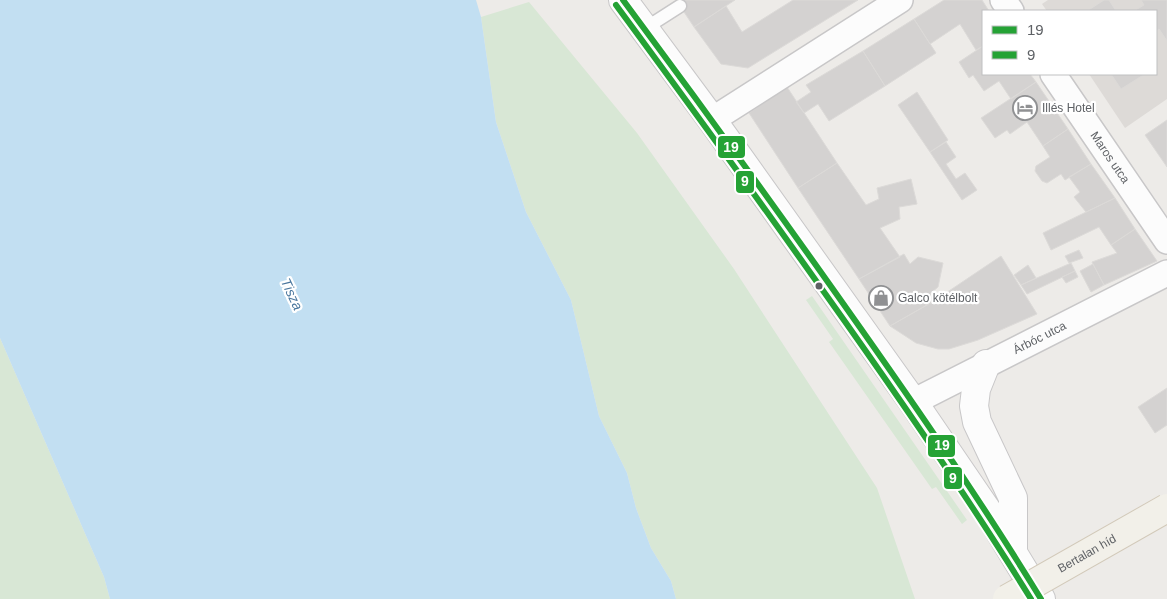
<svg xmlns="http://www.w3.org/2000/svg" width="1167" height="599" viewBox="0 0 1167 599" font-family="Helvetica,sans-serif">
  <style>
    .education { fill: #dddad7 }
    .green { fill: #d8e7d5 }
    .water { fill: #c2dff2 }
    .building { fill: #d4d2d1; stroke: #dcdad8 }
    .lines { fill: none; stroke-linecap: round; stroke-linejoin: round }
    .service-casing { stroke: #c8c7c8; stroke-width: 15 }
    .minor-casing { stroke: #c8c7c8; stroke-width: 28 }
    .tertiary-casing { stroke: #c8c7c8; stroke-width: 30 }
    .service { stroke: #fcfcfc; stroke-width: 12 }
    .minor { stroke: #fcfcfc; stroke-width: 25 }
    .tertiary { stroke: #fcfcfc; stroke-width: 28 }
    .primary-bridge-casing { stroke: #d2c9b9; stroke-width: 30; stroke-linecap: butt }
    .primary-bridge { stroke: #f2f0e9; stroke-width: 28 }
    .bus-1-casing { stroke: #fff; stroke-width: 10 }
    .bus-2-casing { stroke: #fff; stroke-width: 10 }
    .bus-1 { stroke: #25a235; stroke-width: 6 }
    .bus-2 { stroke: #25a235; stroke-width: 6 }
    .bus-dot { fill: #5e6165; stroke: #fff; stroke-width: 2 }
    .labels { text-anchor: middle; stroke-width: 4.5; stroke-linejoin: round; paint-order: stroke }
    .poi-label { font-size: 12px; fill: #5e6165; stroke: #fff; text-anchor: start }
    .street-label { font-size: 12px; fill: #5e6165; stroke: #fff }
    .water-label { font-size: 14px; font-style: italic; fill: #4a779e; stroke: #fff }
    .line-badge { stroke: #fff; stroke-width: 2 }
    .badge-label { font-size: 14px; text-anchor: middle; font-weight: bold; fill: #fff }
  </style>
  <rect width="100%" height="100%" fill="#edebe8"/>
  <path class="education" d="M 1048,0 L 1167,0 L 1167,99 L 1125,128 L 1089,74 L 1156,74 L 1156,11 L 1047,11 L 1042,4 Z"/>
  <path class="green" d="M 529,2 L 637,133 L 734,269 L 877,488 L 915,599 L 676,599 L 671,581 L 651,548 L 636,508 L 627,473 L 599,416 L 571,300 L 526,212 L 496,122 L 481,17 Z
    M 812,296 L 967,520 L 962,524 L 936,487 L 932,489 L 829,342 L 833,339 L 806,300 Z
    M 0,338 L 104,577 L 110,599 L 0,599 Z"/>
  <path class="water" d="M 0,0 L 476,0 L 481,17 L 496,122 L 526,212 L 571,300 L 599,416 L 627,473 L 636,508 L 651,548 L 671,581 L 676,599 L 110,599 L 104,577 L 0,338 Z"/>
  <path class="building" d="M 676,0 L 735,0 L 694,27 Z
    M 793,0 L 858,0 L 748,68 L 721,64 L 694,27 L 726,6 L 742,32 Z
    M 944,0 L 982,0 L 989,11 L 983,11 L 983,46 L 976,50 L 960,24 L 930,44 L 914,19 Z
    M 1104,0 L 1109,0 L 1116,11 L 1087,11 Z
    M 1141,0 L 1167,0 L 1167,41 L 1159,29 L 1156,31 L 1156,11 L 1134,11 L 1144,5 Z
    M 914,19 L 936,53 L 885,86 L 863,51 Z
    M 983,46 L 983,74 L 1030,74 L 1036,82 L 1011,99 L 999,81 L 984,91 L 973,75 L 969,78 L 959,62 Z
    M 863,51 L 885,86 L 829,121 L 818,104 L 804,113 L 796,102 L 811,92 L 806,85 Z
    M 1111,74 L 1145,74 L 1121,89 Z
    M 1036,82 L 1068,129 L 1043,146 L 1027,122 L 1010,134 L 1007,130 L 995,138 L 981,118 Z
    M 787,87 L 837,163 L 798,188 L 749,113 Z
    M 917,92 L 948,140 L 930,152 L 898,105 Z
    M 1167,120 L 1167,167 L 1145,135 Z
    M 1068,129 L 1091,164 L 1065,180 L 1061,174 L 1047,183 L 1042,181 L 1035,171 L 1036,166 L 1050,157 L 1043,146 Z
    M 946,142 L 956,157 L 946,164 L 956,179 L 965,173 L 977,190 L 962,200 L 930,152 Z
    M 837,163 L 866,205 L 879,199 L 877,188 L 911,179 L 917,204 L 899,207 L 900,219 L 880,228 L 900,257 L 859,279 L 798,188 Z
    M 1091,164 L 1115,198 L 1086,212 L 1074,197 L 1080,192 L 1069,177 Z
    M 1115,198 L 1135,229 L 1111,245 L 1099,227 L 1051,250 L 1043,233 Z
    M 1135,229 L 1157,261 L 1104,285 L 1092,262 L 1117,253 L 1111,245 Z
    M 1079,250 L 1083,258 L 1069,263 L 1065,256 Z
    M 904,254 L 910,264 L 918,257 L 943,263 L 938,287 L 930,294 L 934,301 L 890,326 L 859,279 Z
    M 1001,256 L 1037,314 L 978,340 L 949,349 L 938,349 L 916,343 L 890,326 L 934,301 Z
    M 1071,263 L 1075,271 L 1027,294 L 1021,285 Z
    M 1093,264 L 1104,285 L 1091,292 L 1080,271 Z
    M 1028,265 L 1036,278 L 1021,285 L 1014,275 Z
    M 1075,271 L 1078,277 L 1066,283 L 1062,277 Z
    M 1167,388 L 1167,425 L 1155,433 L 1138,407 Z"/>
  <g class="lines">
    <defs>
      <path id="service" d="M 644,29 L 680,6"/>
      <g id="minor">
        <path d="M 1003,0 L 1011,11"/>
        <path id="s1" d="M 1053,74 L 1167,241"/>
        <path d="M 712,120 L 900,0"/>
        <path id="s2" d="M 913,402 L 1167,273"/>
      </g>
      <path id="tertiary" d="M 623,0 L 712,120 L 913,402 L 988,512 L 1041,599
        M 986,364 L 976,389 L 974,406 L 977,422 L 1013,498 L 1013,552"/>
    </defs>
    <use href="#service" class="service-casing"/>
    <use href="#minor" class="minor-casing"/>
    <use href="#tertiary" class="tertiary-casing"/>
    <use href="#service" class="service"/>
    <use href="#minor" class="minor"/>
    <use href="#tertiary" class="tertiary"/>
    <defs>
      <g id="primary-bridge">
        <path id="s3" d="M 1007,599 L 1167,508"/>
      </g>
    </defs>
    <use href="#primary-bridge" class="primary-bridge-casing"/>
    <use href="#primary-bridge" class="primary-bridge"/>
    <defs>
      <path id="bus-1" d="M 623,0 C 693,94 762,189 830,285 C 903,388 975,491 1041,599"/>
      <path id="bus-2" d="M 616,5 C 686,100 756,196 824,292 C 896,393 966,494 1031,599"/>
    </defs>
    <use href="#bus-1" class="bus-1-casing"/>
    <use href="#bus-2" class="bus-2-casing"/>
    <use href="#bus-1" class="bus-1"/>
    <use href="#bus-2" class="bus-2"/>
  </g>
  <defs>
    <symbol id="hotel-ring" viewBox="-11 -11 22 22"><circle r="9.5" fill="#fff" stroke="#909193" stroke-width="1.5"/><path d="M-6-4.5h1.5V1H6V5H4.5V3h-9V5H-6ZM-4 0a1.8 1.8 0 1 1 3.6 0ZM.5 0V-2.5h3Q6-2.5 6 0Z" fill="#909193"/></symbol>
    <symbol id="shop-ring" viewBox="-11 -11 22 22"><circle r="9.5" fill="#fff" stroke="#909193" stroke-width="1.5"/><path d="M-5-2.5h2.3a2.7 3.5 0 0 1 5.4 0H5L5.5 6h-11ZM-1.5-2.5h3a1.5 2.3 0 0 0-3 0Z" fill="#909193"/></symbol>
  </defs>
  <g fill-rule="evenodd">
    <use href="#hotel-ring" x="1011" y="94" width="28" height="28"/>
    <use href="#shop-ring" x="867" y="284" width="28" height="28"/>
  </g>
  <circle class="bus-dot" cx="819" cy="286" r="4.5"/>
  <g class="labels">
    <g class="poi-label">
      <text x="1042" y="112">Illés Hotel</text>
      <text x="898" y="302">Galco kötélbolt</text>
    </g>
    <g class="street-label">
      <text dy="4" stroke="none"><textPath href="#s1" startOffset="101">Maros utca</textPath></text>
      <text dy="4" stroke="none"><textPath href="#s2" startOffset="142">Árbóc utca</textPath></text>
      <text dy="4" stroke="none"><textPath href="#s3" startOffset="92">Bertalan híd</textPath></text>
    </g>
    <g class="water-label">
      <text transform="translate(292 294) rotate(65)" y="5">Tisza</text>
    </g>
  </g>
  <g class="line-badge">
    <rect x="717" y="135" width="29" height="24" rx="5" fill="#25a235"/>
    <rect x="735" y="170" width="20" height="24" rx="5" fill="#25a235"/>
    <rect x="927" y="434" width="29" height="24" rx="5" fill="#25a235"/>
    <rect x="943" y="466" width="20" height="24" rx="5" fill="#25a235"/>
  </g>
  <g class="badge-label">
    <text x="731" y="152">19</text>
    <text x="745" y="186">9</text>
    <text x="942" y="450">19</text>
    <text x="953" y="483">9</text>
  </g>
  <rect x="982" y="10" width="175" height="65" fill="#ffffff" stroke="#bfc0c1"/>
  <rect x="992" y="26" width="25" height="8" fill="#25a235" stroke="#bfc0c1"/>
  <text x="1027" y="35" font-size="15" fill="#5e6165">19</text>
  <rect x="992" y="51" width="25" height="8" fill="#25a235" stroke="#bfc0c1"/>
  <text x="1027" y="60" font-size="15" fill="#5e6165">9</text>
</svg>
